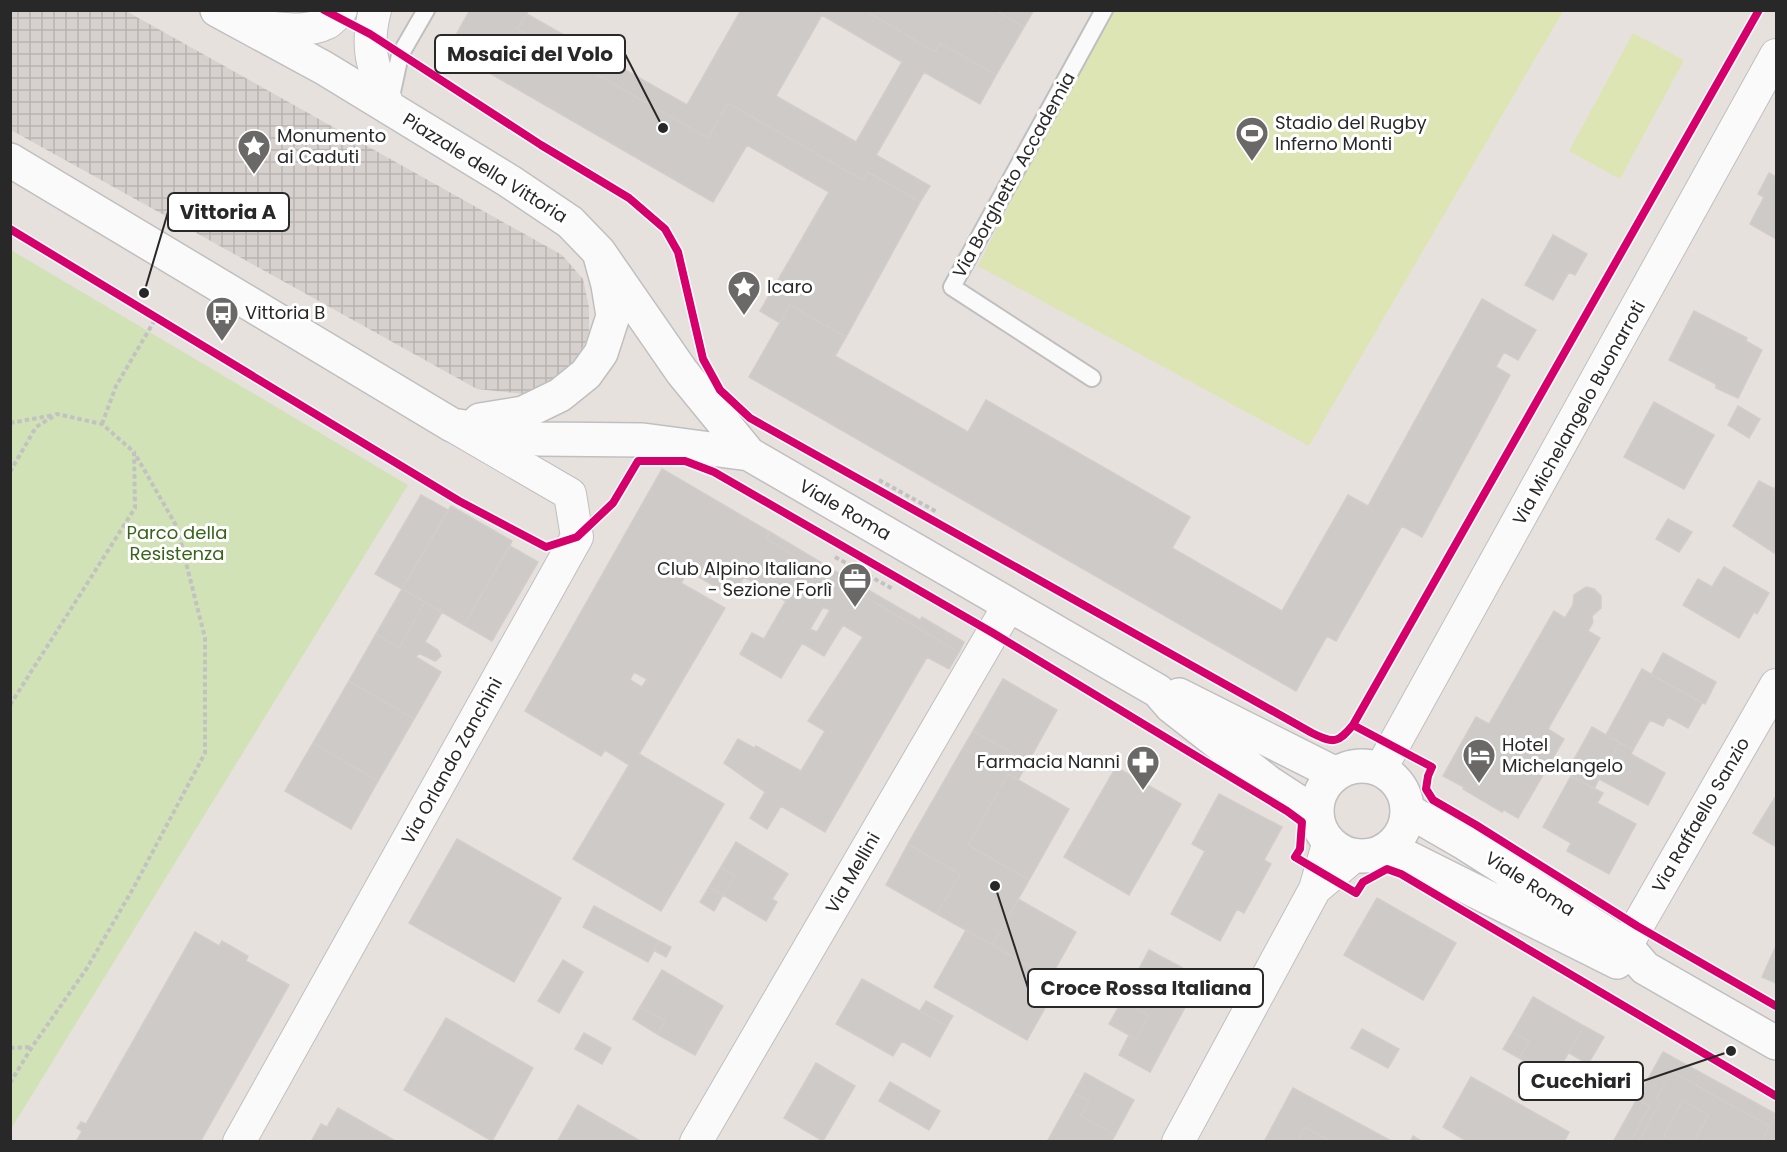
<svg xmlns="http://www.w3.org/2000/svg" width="1787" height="1152" viewBox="0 0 1787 1152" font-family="Poppins,sans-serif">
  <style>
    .park { fill: #d1e2b6 }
    .pitch { fill: #dde5b4 }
    .plaza { fill: url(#plaza-grid) }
    .building { fill: #cdcac7; stroke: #d2cdca; stroke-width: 1.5; fill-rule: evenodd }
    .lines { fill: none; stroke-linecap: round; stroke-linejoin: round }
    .lane-casing { stroke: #c0bfc0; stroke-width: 20 }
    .street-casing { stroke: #c0bfc0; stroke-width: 34 }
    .secondary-casing { stroke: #c0bfc0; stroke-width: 36 }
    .path { stroke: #c3c2c2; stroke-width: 4; stroke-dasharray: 4.5 3; stroke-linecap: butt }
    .lane { stroke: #fbfafa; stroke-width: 16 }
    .street { stroke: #fbfafa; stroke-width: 32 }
    .secondary { stroke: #fbfafa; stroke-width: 33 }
    .cycleway-casing { stroke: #fff; stroke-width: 11 }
    .cycleway { stroke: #d6006c; stroke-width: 8 }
    .labels { text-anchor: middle; stroke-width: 6; stroke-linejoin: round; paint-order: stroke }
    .poi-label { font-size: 18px; fill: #282828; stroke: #fff; text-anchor: start }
    .street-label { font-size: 18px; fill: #282828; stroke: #fff }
    .park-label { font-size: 18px; fill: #38641a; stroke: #fff }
    .leader { fill: none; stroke: #282828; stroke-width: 2 }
    .callout-dot { fill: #282828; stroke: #fff; stroke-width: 2 }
    .callout { fill: #fff; stroke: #282828; stroke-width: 2 }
    .callout-label { font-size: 20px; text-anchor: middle; font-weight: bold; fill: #282828 }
  </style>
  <defs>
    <pattern id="plaza-grid" width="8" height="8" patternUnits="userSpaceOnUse" patternTransform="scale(1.5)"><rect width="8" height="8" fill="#d7d1ce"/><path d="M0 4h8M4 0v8" fill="none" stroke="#b9b3b1"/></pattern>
  </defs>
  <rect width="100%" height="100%" fill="#e7e1de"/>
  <path class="park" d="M 11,250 L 408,485 L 11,1129 Z"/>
  <path class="pitch" d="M 1109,11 L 1563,11 L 1309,446 L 978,266 L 1082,59 Z
    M 1633,33 L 1684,60 L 1620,179 L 1569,151 Z"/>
  <path class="plaza" d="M 11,11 L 126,11 L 562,255 L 583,279 L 589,307 L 589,336 L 571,368 L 550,385 L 524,394 L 477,389 L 11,130 Z"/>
  <path class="building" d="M 470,10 L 529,10 L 517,29 L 708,138 L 728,103 L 863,180 L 868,172 L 920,202 L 846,337 L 790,305 L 780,323 L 760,311 L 829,192 L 747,145 L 713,202 L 448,49 Z
    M 741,10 L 864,10 L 935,52 L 940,43 L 996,75 L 980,104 L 924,72 L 876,155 L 930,186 L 920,202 L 868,172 L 863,180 L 728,103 L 708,138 L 517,29 L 527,14 L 687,105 ZM 822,15 L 902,62 L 856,142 L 776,96 Z
    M 864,10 L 995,10 L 1024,27 L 996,75 L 940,43 L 935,52 Z
    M 995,10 L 1034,10 L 1024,27 Z
    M 1769,173 L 1776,177 L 1776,239 L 1750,224 L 1764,197 L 1758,194 Z
    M 1553,235 L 1587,254 L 1575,275 L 1569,272 L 1553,300 L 1525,285 Z
    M 1482,299 L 1536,330 L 1518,360 L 1504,352 L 1496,367 L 1510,375 L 1422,537 L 1402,526 L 1336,641 L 1327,636 L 1296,691 L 749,377 L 790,305 L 846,337 L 835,356 L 968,432 L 986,400 L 1190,517 L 1172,548 L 1282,611 L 1348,495 L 1368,506 Z
    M 1694,311 L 1747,338 L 1746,341 L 1762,350 L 1738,398 L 1716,388 L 1716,384 L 1669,360 Z
    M 1654,402 L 1714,435 L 1684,489 L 1624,457 Z
    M 1738,406 L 1760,419 L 1749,438 L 1728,425 Z
    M 662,469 L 770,532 L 766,539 L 959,652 L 949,669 L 927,657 L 825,832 L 781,806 L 767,829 L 750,818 L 765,792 L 724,763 L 738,739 L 754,748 L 756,746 L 801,771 L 825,731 L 808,721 L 863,637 L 843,625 L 824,656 L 802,643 L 781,678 L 740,654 L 752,633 L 764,639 L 786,601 L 744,577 L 732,596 L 688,571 L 681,583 L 725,608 L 639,754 L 724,804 L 661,911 L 573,859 L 629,765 L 605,750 L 601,756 L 525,711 ZM 823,607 L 830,610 L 817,632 L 810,629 ZM 634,672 L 647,679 L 642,687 L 630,680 Z
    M 1759,481 L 1774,489 L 1776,486 L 1776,554 L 1733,526 Z
    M 421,495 L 448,510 L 402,589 L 375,574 Z
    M 451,506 L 512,541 L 464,625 L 402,589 Z
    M 1668,519 L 1692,532 L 1679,552 L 1656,539 Z
    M 770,532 L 842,575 L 838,581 L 766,539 Z
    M 510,546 L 538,562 L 492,641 L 464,625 Z
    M 1724,567 L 1769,593 L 1757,614 L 1754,612 L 1739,638 L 1683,605 L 1698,579 L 1712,587 Z
    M 842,575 L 920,620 L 922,617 L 964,642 L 959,652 L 838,581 Z
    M 1586,587 L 1594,589 L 1601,596 L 1601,608 L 1592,616 L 1593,622 L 1588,631 L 1600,638 L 1548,729 L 1564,739 L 1518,818 L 1504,810 L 1502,812 L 1463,789 L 1464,787 L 1443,776 L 1476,717 L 1489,724 L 1554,611 L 1565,618 L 1573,605 L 1574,595 Z
    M 402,589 L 425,602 L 399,648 L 376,634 Z
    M 425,602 L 442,612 L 425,642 L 438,650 L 441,656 L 435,661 L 419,653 L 416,657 L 441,672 L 414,719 L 349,681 L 376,634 L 399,648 Z
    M 1663,653 L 1716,682 L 1705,704 L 1651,675 Z
    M 1642,669 L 1702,703 L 1688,728 L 1668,717 L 1663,726 L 1650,720 L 1633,750 L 1606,735 Z
    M 1003,679 L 1057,710 L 1028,762 L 973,731 Z
    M 349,681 L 414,719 L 378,781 L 313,743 Z
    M 1592,727 L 1620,743 L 1599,779 L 1572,763 Z
    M 973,731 L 1028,762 L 1018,780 L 963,748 Z
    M 313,743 L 378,781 L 351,829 L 285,791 Z
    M 1620,743 L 1633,750 L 1631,754 L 1665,773 L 1648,805 L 1599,779 Z
    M 963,748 L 1008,774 L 968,845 L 1029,880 L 992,945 L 937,914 L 960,874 L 908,844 Z
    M 1577,766 L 1599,779 L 1594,789 L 1571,776 Z
    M 1116,767 L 1181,804 L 1129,895 L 1064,857 Z
    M 1008,774 L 1069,809 L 1029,880 L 968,845 Z
    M 1571,776 L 1603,793 L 1597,803 L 1636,824 L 1609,874 L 1567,851 L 1571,843 L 1543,827 Z
    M 1219,794 L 1282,827 L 1264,860 L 1271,864 L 1244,913 L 1237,909 L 1220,941 L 1171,914 L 1205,851 L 1192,844 Z
    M 1776,796 L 1776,847 L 1753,833 Z
    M 457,839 L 561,898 L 514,982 L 409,923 Z
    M 736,842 L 788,874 L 772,899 L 777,902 L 766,921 L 723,895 L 735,876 L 721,867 Z
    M 908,844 L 960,874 L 937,914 L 886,885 Z
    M 721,867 L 735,876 L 723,895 L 709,887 Z
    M 709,887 L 723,895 L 714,911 L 700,902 Z
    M 1377,898 L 1456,943 L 1423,1000 L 1344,955 Z
    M 1018,899 L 1076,932 L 1050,978 L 992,945 Z
    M 594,906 L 659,941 L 648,962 L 583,927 Z
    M 966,930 L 1059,983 L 1027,1040 L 934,987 Z
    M 195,932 L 219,946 L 222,941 L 248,956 L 246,961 L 289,985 L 200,1142 L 76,1142 L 82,1131 L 77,1128 L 81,1122 L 86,1124 Z
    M 659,941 L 671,947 L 666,957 L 653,950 Z
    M 1775,948 L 1776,949 L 1776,983 L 1762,977 Z
    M 1149,950 L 1179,966 L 1174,977 L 1195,989 L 1150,1072 L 1119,1055 L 1129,1035 L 1136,1039 L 1149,1016 L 1122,1001 Z
    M 563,960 L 583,972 L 559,1013 L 538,1001 Z
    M 1179,966 L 1189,972 L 1183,982 L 1174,977 Z
    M 662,970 L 723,1006 L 695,1055 L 657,1034 L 665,1021 L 640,1007 Z
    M 862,979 L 947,1026 L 930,1057 L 902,1041 L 893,1056 L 836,1024 Z
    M 1533,997 L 1584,1026 L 1554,1078 L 1519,1058 L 1529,1042 L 1513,1032 Z
    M 926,1001 L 953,1016 L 947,1026 L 920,1011 Z
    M 1122,1001 L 1149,1016 L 1136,1039 L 1109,1024 Z
    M 640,1007 L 665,1021 L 657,1034 L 633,1019 Z
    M 446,1018 L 533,1068 L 492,1141 L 404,1090 Z
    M 1584,1026 L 1604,1037 L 1588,1064 L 1569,1053 Z
    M 1362,1029 L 1399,1049 L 1388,1068 L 1351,1048 Z
    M 1513,1032 L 1529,1042 L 1519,1058 L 1503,1049 Z
    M 584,1033 L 611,1048 L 602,1064 L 575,1049 Z
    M 1663,1052 L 1776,1114 L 1769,1126 L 1671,1071 L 1656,1099 L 1660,1102 L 1638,1142 L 1630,1142 L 1650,1106 L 1637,1099 Z
    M 816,1063 L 855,1086 L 823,1141 L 784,1118 Z
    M 1671,1071 L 1769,1126 L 1761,1142 L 1694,1142 L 1708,1115 L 1683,1101 L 1664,1135 L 1675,1142 L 1638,1142 L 1660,1102 L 1656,1099 Z
    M 1085,1073 L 1134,1100 L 1115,1135 L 1081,1116 L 1089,1101 L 1074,1093 Z
    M 1471,1077 L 1569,1132 L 1564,1142 L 1468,1142 L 1443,1127 Z
    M 890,1082 L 940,1111 L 929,1130 L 879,1101 Z
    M 1293,1088 L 1393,1142 L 1332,1142 L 1305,1127 L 1297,1142 L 1264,1142 Z
    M 1074,1093 L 1089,1101 L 1081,1116 L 1115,1135 L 1111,1142 L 1047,1142 Z
    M 1637,1099 L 1650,1106 L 1630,1142 L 1613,1142 Z
    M 1683,1101 L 1708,1115 L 1694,1142 L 1675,1142 L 1664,1135 Z
    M 578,1105 L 640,1141 L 639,1142 L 557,1142 Z
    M 338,1108 L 397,1142 L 311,1142 L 321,1124 L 327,1127 Z
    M 1776,1114 L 1776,1142 L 1761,1142 L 1769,1126 Z
    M 1305,1127 L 1331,1141 L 1330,1142 L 1297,1142 Z
    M 1413,1136 L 1423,1142 L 1410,1142 Z"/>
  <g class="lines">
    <defs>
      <path id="lane" d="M 390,101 L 400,55 L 426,10
        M 1092,378 L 952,287 L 1104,10"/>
      <path id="street" d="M 375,10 C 364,51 375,71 389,108
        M 243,24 C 269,27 303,35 327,23 C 332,20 337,14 341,10
        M 1380,770 L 1776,55
        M 1315,889 L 1354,856
        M 1626,946 L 1776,685
        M 239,1142 L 577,537 L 570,494 L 453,426
        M 696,1142 L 1009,605
        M 1178,1142 L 1315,889 L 1329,841"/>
      <path id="secondary" d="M 217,10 L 324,68 L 509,181 L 570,222 L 599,252 L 608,285 L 613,316 L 601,353 L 586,374 L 560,395 L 523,413 L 480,420
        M 10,160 L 452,425 L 539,439 L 643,440 L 749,454
        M 599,252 L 682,372 L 749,454 L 1158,691 L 1171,706 L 1268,782 L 1317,814
        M 1179,695 L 1336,774
        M1317 811a45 45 0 1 1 90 0a45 45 0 1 1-90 0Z
        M 1407,810 L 1466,844 L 1626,946 L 1645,968 L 1776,1043
        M 1389,848 L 1617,962"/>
    </defs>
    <use href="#lane" class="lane-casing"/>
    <use href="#street" class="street-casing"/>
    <use href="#secondary" class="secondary-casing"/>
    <path class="path" d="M 10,423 L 54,415
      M 102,424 L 116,386 L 156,318
      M 10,472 L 36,427 L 57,414 L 102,424 L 134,452 L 135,508 L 10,705
      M 879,480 L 937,512
      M 835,557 L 893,589
      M 10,1048 L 32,1047
      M 10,1083 L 32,1047 L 87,968 L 134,887 L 205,753 L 205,638 L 177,527 L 134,452"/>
    <use href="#lane" class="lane"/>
    <use href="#street" class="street"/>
    <use href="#secondary" class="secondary"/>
    <defs>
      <path id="cycleway" d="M 324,10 L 370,34 L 541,145 L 629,198 L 665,229 L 678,252 L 703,359 L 720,390 L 750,418 L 1312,733 C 1334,744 1338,743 1353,725 L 1432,767 L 1428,776 L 1426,789 L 1433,800 L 1476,825 L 1637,926 L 1776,1006
        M 10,229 L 459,501 L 546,547 L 577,537 L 613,503 L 638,461 L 685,461 L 714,472 L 993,633 L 1287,811 L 1302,822 L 1300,849 L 1295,857 L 1356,893 L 1363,882 L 1387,869 L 1401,874 L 1776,1096
        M 1353,725 L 1759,10"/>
    </defs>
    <use href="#cycleway" class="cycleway-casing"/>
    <use href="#cycleway" class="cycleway"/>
  </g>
  <defs>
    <symbol id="stadium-pin" viewBox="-11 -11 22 30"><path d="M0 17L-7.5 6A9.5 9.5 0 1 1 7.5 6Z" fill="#6b6968" stroke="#fff"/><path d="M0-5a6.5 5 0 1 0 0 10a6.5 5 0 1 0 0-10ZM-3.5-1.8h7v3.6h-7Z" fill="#fff"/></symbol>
    <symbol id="sight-pin" viewBox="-11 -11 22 30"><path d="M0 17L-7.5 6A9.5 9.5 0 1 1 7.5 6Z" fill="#6b6968" stroke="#fff"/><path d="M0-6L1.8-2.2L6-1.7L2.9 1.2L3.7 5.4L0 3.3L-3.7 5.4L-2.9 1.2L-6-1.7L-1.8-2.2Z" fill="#fff"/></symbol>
    <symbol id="bus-pin" viewBox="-11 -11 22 30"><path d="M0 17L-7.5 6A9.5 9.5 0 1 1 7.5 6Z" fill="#6b6968" stroke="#fff"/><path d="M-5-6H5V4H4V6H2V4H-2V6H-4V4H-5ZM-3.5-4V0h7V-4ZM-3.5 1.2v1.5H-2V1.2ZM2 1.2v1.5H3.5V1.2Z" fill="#fff"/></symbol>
    <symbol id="office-pin" viewBox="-11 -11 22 30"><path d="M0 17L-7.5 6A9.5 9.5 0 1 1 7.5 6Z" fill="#6b6968" stroke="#fff"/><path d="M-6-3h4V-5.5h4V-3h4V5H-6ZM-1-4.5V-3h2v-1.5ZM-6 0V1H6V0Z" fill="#fff"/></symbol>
    <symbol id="hotel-pin" viewBox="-11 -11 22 30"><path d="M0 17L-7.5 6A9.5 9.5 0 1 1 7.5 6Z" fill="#6b6968" stroke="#fff"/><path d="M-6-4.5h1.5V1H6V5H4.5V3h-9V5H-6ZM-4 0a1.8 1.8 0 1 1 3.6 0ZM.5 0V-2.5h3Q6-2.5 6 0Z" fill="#fff"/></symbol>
    <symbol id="pharmacy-pin" viewBox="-11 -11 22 30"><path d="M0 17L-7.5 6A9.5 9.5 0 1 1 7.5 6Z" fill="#6b6968" stroke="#fff"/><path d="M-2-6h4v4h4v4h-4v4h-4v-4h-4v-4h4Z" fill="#fff"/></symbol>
  </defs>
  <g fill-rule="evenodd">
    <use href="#stadium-pin" x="1233" y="114" width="38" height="52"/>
    <use href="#sight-pin" x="235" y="127" width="38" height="52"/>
    <use href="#sight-pin" x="725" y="268" width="38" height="52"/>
    <use href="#bus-pin" x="203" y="294" width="38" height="52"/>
    <use href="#office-pin" x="836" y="560" width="38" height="52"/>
    <use href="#hotel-pin" x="1460" y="736" width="38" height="52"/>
    <use href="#pharmacy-pin" x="1124" y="743" width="38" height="52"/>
  </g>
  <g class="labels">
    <g class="poi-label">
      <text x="1275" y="129">Stadio del Rugby<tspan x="1275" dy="21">Inferno Monti</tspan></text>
      <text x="277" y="142">Monumento<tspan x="277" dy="21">ai Caduti</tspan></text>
      <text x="767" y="293">Icaro</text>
      <text x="245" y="319">Vittoria B</text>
      <text x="832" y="575" text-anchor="end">Club Alpino Italiano<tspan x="832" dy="21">- Sezione Forlì</tspan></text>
      <text x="1502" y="751">Hotel<tspan x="1502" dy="21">Michelangelo</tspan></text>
      <text x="1120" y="768" text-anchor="end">Farmacia Nanni</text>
    </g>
    <g class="street-label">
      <text transform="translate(485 168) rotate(32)" y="6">Piazzale della Vittoria</text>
      <text transform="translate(1014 175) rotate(-61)" y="6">Via Borghetto Accademia</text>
      <text transform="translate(1579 413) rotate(-61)" y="6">Via Michelangelo Buonarroti</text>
      <text transform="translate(845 510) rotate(30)" y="6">Viale Roma</text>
      <text transform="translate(452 761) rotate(-61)" y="6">Via Orlando Zanchini</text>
      <text transform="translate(1701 815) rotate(-60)" y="6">Via Raffaello Sanzio</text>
      <text transform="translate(853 873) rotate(-60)" y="6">Via Mellini</text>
      <text transform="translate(1530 884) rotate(33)" y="6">Viale Roma</text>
    </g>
    <g class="park-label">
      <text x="177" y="539">Parco della<tspan x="177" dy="21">Resistenza</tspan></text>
    </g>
  </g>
  <path class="leader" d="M663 128L625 54M144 293L168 212M995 886L1028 988M1731 1051L1643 1081"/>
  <g class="callout-dot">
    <circle cx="663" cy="128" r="6"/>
    <circle cx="144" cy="293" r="6"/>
    <circle cx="995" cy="886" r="6"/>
    <circle cx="1731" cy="1051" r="6"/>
  </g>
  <g class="callout">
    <rect x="435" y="35" width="190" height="38" rx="6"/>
    <rect x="168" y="193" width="121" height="38" rx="6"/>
    <rect x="1028" y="969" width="235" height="38" rx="6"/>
    <rect x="1519" y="1062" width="124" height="38" rx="6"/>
  </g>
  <g class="callout-label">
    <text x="530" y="61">Mosaici del Volo</text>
    <text x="228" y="219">Vittoria A</text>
    <text x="1146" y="995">Croce Rossa Italiana</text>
    <text x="1581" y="1088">Cucchiari</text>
  </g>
  <rect width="1787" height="1152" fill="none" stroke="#282828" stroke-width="24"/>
</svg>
